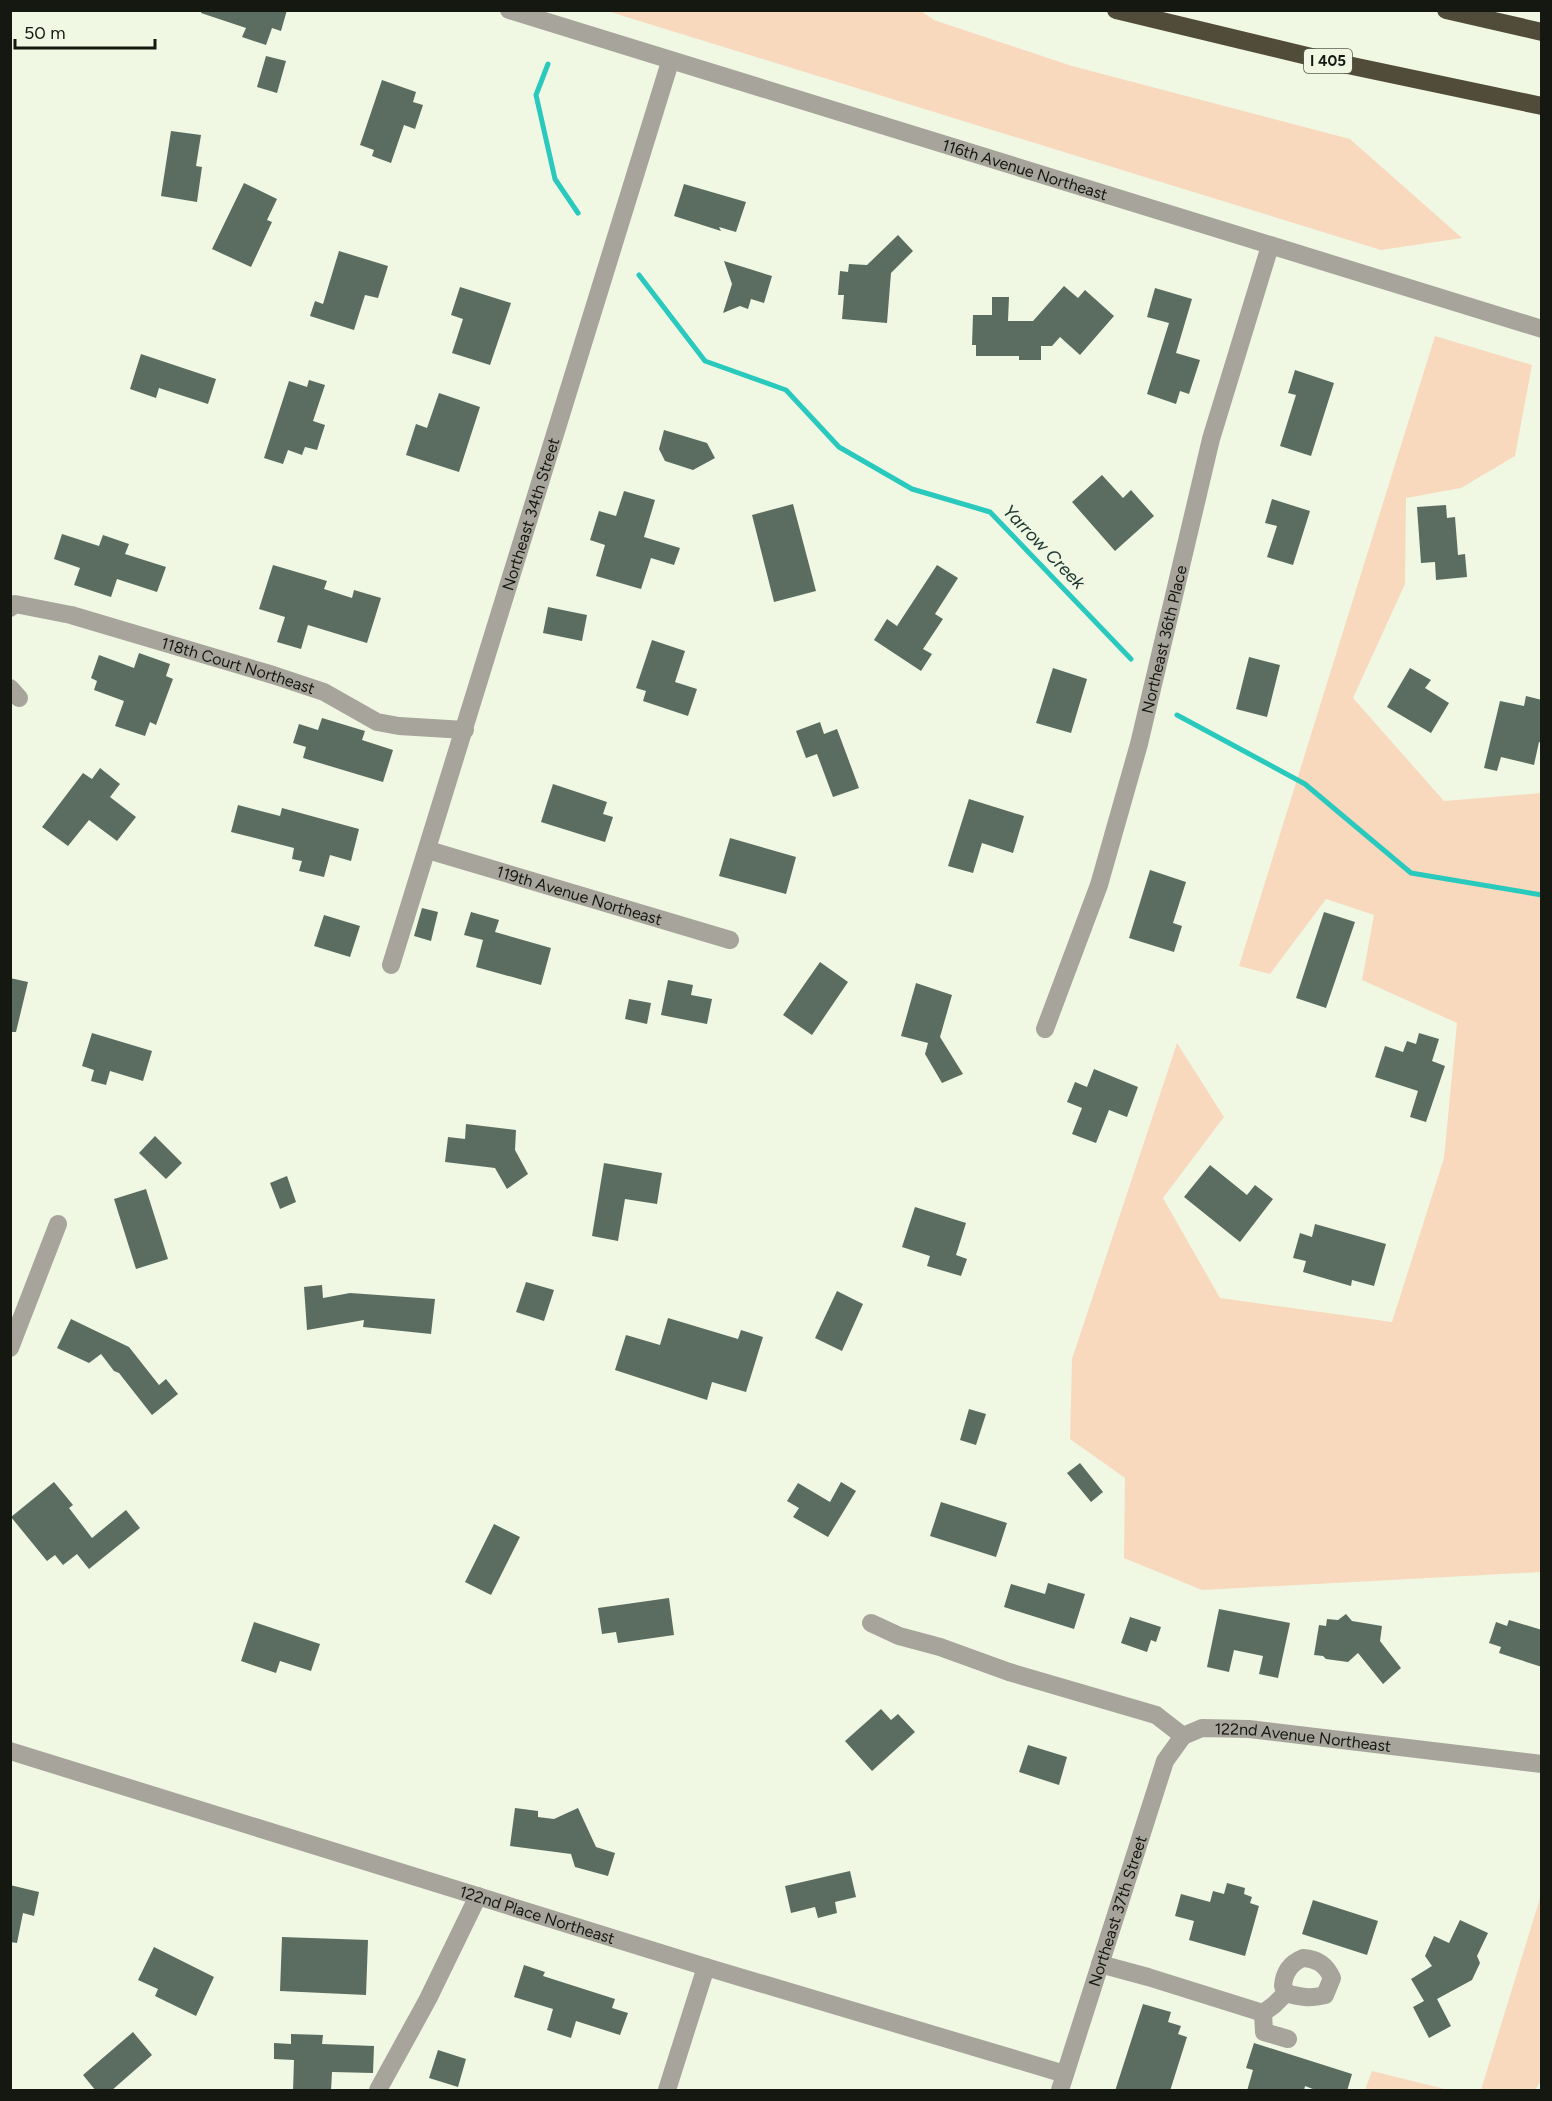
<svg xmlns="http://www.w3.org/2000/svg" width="1552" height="2101" viewBox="0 0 1552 2101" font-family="Figtree,sans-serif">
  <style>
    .green { fill: #f8d9be }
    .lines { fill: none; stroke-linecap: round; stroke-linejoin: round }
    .stream { stroke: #2ac9bd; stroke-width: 5 }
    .building { fill: #5b6d61 }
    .minor { stroke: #a7a49b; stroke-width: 18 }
    .highway { stroke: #514c3a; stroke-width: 18 }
    .labels { text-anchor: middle; stroke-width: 5; stroke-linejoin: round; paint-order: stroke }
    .shield { fill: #f0f8e3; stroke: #575b4f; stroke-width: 1.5 }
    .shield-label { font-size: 15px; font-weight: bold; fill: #151810 }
    .street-label { font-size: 16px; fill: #151810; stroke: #f0f8e3 }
    .water-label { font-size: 18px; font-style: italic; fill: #203835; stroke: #f0f8e3 }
  </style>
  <rect width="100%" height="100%" fill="#f0f8e3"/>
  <path class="green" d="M 607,11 L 921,11 L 934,20 L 1072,66 L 1350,139 L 1462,238 L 1381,250 Z
    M 1435,336 L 1532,365 L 1515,456 L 1461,488 L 1406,498 L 1405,584 L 1353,698 L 1444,801 L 1541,793 L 1541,1572 L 1202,1590 L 1124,1558 L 1125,1478 L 1070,1439 L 1072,1359 L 1177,1043 L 1224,1117 L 1163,1198 L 1220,1298 L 1392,1322 L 1444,1158 L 1457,1023 L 1362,980 L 1374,915 L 1326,899 L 1270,974 L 1239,966 Z
    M 1541,1895 L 1541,2081 L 1535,2090 L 1481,2090 Z
    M 1372,2071 L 1449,2090 L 1365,2090 Z"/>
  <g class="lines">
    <path class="stream" d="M 548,64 L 536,95 L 555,179 L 578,213
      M 639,275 L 705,361 L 786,390 L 839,447 L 912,489 L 990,512 L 1131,659
      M 1177,715 L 1305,784 L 1411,873 L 1542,895"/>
  </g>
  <path class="building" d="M 202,10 L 287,10 L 281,31 L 272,28 L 266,45 L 242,37 L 246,28 L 201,13 Z
    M 266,56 L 286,61 L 277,93 L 257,87 Z
    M 382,80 L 416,92 L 413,102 L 423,105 L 415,129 L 404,125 L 391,163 L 372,156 L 374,150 L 360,145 Z
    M 171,131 L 201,135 L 196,166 L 202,167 L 197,202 L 161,196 Z
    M 244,183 L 277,199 L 267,220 L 272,222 L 251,267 L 212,249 Z
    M 684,184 L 746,202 L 736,232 L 719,227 L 721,231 L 674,216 Z
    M 898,235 L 913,251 L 891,273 L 887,323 L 842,319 L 844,295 L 838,295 L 840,271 L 848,272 L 849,264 L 867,265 Z
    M 339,251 L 388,266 L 378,298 L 365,295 L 354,330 L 310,316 L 315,301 L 323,304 Z
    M 724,261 L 772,276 L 764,303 L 751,299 L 748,309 L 740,306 L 723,313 L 732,284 Z
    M 1064,286 L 1078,298 L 1085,290 L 1114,316 L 1080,355 L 1060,337 L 1052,346 L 1041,346 L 1041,360 L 1019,360 L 1019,356 L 976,356 L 976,345 L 972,345 L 973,315 L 992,315 L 992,297 L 1009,297 L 1008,321 L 1033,321 Z
    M 460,287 L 511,303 L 490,365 L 452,353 L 463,319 L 451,315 Z
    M 1155,288 L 1192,299 L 1176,353 L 1200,360 L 1189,394 L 1180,391 L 1176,404 L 1147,394 L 1169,323 L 1147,317 Z
    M 141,354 L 216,379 L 208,404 L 159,388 L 156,398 L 130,389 Z
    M 1295,370 L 1334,383 L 1311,456 L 1280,446 L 1296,395 L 1288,393 Z
    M 309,380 L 325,385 L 313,421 L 325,425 L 317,450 L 305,447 L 302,455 L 288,450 L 283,464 L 264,458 L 289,381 L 307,387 Z
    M 439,393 L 480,407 L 459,472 L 406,455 L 416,424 L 427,428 Z
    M 664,430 L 707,443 L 715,458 L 693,470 L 665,461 L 659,449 Z
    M 1102,475 L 1123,498 L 1131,490 L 1154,516 L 1115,551 L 1072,502 Z
    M 624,491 L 655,500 L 644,537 L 680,548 L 674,565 L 651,558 L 641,589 L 596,576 L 605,545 L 590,540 L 599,511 L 616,516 Z
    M 1272,499 L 1310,511 L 1293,565 L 1267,557 L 1277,526 L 1265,523 Z
    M 793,504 L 816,591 L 774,602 L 752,515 Z
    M 1446,505 L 1447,518 L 1455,517 L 1458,555 L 1465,554 L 1467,577 L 1436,580 L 1435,562 L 1421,563 L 1417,507 Z
    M 62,534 L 99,546 L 103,535 L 129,544 L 125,554 L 166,567 L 157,592 L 117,579 L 111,597 L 74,585 L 80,568 L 54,559 Z
    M 273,565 L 327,581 L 324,589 L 352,598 L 354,590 L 381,598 L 367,643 L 308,625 L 301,649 L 277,642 L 285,617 L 259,609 Z
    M 937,565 L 958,578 L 935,614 L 943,619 L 923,649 L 932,654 L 921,671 L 874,640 L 887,619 L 897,626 Z
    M 548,607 L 587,615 L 582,641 L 543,633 Z
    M 652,640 L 685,651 L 675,682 L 697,689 L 688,716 L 643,701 L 646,691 L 636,688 Z
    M 139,653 L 170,664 L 166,676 L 173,679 L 156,725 L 150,722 L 145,736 L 115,726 L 124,701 L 94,690 L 97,681 L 91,678 L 99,655 L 134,668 Z
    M 1249,657 L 1280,665 L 1267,717 L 1236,709 Z
    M 1053,668 L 1087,679 L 1071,733 L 1036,723 Z
    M 1410,668 L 1431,680 L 1425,688 L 1449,703 L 1431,733 L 1387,707 Z
    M 1526,696 L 1542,700 L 1542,743 L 1539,742 L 1534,765 L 1501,757 L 1497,771 L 1484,768 L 1500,701 L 1524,706 Z
    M 322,718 L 365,731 L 362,740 L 393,750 L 383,782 L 303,758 L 306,747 L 293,743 L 299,724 L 318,730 Z
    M 820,722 L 824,734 L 837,729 L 859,788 L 833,797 L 817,754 L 806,758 L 796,731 Z
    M 100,768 L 120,784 L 110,797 L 136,817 L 117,841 L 89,820 L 68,846 L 42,827 L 83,773 L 92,779 Z
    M 553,784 L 607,802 L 603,814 L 613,817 L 605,842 L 541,822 Z
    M 969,799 L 1024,816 L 1013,853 L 982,843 L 973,873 L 948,866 Z
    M 238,805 L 280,816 L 282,808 L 359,829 L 351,861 L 330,855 L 324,877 L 299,871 L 302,861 L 292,859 L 294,848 L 231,832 Z
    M 730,838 L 796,857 L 786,894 L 719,876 Z
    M 1150,870 L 1186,882 L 1173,923 L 1182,926 L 1174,952 L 1129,938 Z
    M 422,908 L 438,912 L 431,941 L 414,936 Z
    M 471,912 L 499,920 L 495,932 L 551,948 L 541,985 L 476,967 L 483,940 L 464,935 Z
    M 1324,912 L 1355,922 L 1326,1008 L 1296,998 Z
    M 324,915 L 360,926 L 350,957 L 314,946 Z
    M 820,962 L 848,982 L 812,1035 L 783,1015 Z
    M 10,978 L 28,982 L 16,1032 L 10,1032 Z
    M 668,980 L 693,985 L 691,995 L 712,999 L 707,1024 L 661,1015 Z
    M 916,983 L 952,995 L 940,1037 L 963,1074 L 942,1083 L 925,1054 L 928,1043 L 901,1036 Z
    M 629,999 L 651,1003 L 647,1024 L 625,1019 Z
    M 92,1033 L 152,1051 L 143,1081 L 110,1071 L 106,1085 L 91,1081 L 94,1070 L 82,1066 Z
    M 1419,1033 L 1439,1039 L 1432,1061 L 1445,1066 L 1426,1122 L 1410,1117 L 1418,1091 L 1375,1077 L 1385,1046 L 1403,1052 L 1407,1041 L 1416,1044 Z
    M 1094,1069 L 1138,1087 L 1127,1117 L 1109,1110 L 1096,1143 L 1072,1134 L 1082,1108 L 1067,1102 L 1075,1082 L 1087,1087 Z
    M 466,1124 L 516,1130 L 515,1150 L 528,1174 L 507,1189 L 495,1168 L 445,1162 L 448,1137 L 465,1139 Z
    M 155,1136 L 182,1163 L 166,1179 L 139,1153 Z
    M 604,1163 L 662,1173 L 657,1204 L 625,1199 L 618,1241 L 592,1236 Z
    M 1210,1165 L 1247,1195 L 1255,1185 L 1273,1199 L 1240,1242 L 1184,1197 Z
    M 287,1176 L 296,1202 L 280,1209 L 270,1183 Z
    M 146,1189 L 168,1259 L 136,1269 L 114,1199 Z
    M 915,1207 L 966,1223 L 956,1255 L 967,1259 L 961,1276 L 927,1266 L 930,1256 L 902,1247 Z
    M 1315,1224 L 1386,1244 L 1374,1286 L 1352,1280 L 1351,1286 L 1303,1272 L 1306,1261 L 1293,1258 L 1300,1233 L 1312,1237 Z
    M 526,1282 L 554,1290 L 544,1321 L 516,1312 Z
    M 322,1285 L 323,1298 L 350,1293 L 435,1299 L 431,1334 L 363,1327 L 364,1320 L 307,1330 L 304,1287 Z
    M 837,1291 L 863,1304 L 842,1351 L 815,1338 Z
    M 668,1318 L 738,1339 L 741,1330 L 763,1337 L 746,1392 L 712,1382 L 707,1400 L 615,1370 L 626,1335 L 660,1345 Z
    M 71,1319 L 129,1347 L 159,1385 L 166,1379 L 178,1394 L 152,1415 L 119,1373 L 114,1371 L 101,1354 L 89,1363 L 57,1348 Z
    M 969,1409 L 986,1414 L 976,1445 L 960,1440 Z
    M 1080,1463 L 1103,1492 L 1091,1502 L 1067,1473 Z
    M 54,1482 L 73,1505 L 69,1508 L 92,1538 L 126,1510 L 140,1528 L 89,1569 L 77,1554 L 63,1565 L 55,1555 L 47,1561 L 11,1517 Z
    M 841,1482 L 856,1491 L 828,1537 L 793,1517 L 799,1508 L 787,1501 L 798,1483 L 830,1502 Z
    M 941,1502 L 1007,1523 L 996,1557 L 930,1536 Z
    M 494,1524 L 520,1537 L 491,1595 L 465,1582 Z
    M 1048,1583 L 1085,1594 L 1074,1629 L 1004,1607 L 1011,1584 L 1045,1594 Z
    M 669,1598 L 674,1635 L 618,1643 L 616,1632 L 602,1634 L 598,1608 Z
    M 1219,1609 L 1290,1623 L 1278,1678 L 1259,1674 L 1263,1656 L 1234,1650 L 1229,1672 L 1207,1667 Z
    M 1346,1614 L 1352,1621 L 1382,1626 L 1380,1641 L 1401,1668 L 1383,1684 L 1358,1653 L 1348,1662 L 1326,1659 L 1323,1656 L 1314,1655 L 1319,1625 L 1326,1626 L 1327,1619 L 1338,1620 Z
    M 1130,1617 L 1161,1627 L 1156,1642 L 1151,1640 L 1147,1652 L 1121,1643 Z
    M 1509,1620 L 1542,1630 L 1542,1667 L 1499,1653 L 1501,1647 L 1489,1643 L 1496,1622 L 1507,1626 Z
    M 254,1622 L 320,1644 L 311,1671 L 280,1661 L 276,1673 L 241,1661 Z
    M 881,1709 L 891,1720 L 898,1714 L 915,1732 L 872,1771 L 845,1741 Z
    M 1028,1745 L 1067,1757 L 1059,1785 L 1019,1772 Z
    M 515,1808 L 538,1811 L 538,1817 L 554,1819 L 578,1808 L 596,1847 L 615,1853 L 608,1876 L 575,1867 L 571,1854 L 510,1846 Z
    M 850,1871 L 856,1897 L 835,1902 L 837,1913 L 818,1918 L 815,1907 L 791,1913 L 785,1886 Z
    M 1227,1883 L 1245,1888 L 1244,1894 L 1252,1897 L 1250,1903 L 1259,1906 L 1245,1956 L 1189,1940 L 1194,1921 L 1175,1916 L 1181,1894 L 1210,1902 L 1213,1891 L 1224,1894 Z
    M 10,1885 L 39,1892 L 34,1916 L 23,1913 L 17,1943 L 10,1942 Z
    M 1313,1900 L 1378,1921 L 1367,1955 L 1302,1934 Z
    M 1460,1920 L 1488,1933 L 1477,1956 L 1480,1963 L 1472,1980 L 1437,1999 L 1451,2026 L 1429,2038 L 1413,2007 L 1424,2001 L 1411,1979 L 1432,1966 L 1425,1956 L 1434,1936 L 1449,1943 Z
    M 282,1937 L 368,1940 L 366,1995 L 280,1991 Z
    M 154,1947 L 214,1977 L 196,2016 L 155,1996 L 158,1989 L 138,1980 Z
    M 524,1965 L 545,1972 L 543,1976 L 615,1999 L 612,2008 L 628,2013 L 620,2035 L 576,2021 L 571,2038 L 547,2030 L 553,2009 L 514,1997 Z
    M 1143,2004 L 1171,2012 L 1168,2022 L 1181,2026 L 1178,2034 L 1187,2037 L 1170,2091 L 1115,2091 Z
    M 133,2032 L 152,2055 L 111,2091 L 96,2091 L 83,2075 Z
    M 291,2034 L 323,2035 L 322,2044 L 374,2046 L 373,2073 L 332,2072 L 331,2091 L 293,2091 L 294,2060 L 274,2059 L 274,2043 L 291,2044 Z
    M 1254,2043 L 1352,2074 L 1347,2091 L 1318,2091 L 1305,2086 L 1304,2091 L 1247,2091 L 1253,2070 L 1246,2068 Z
    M 438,2050 L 466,2059 L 458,2087 L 429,2078 Z"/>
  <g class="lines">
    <g class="minor">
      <path id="s1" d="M 509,10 L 1542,329"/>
      <path id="s2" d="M 10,608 L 15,604 L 71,615 L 273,675 L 324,692 L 377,722 L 399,726 L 465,730"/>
      <path d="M 10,688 L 19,698"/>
      <path id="s3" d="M 428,850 L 730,940"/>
      <path id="s4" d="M 391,965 L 670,62"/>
      <path id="s5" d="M 1045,1029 L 1099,885 L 1139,744 L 1211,439 L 1270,246"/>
      <path d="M 10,1348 L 58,1224"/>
      <path d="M 871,1623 L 899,1636 L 940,1647 L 1009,1672 L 1156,1715 L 1183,1736"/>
      <path id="s6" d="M 1183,1736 L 1202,1728 L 1249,1729 L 1542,1764"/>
      <path id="s7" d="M 10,1751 L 706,1967 L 1065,2074"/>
      <path d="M 1303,1958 C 1318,1959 1326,1965 1332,1978 L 1325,1995 C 1310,1999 1300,1997 1286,1993 L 1283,1986 C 1284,1972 1291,1963 1303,1958 Z"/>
      <path d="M 1100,1964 L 1148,1977 L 1263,2013 L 1274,2005 L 1286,1993"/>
      <path d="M 1263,2013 L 1264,2032 L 1288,2039"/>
      <path d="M 378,2090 L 428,1999 L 478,1896"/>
      <path d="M 667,2090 L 706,1967"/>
      <path id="s8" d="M 1060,2090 L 1165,1761 L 1183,1736"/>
    </g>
    <path class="highway" d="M 1116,10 L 1324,60 L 1542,106
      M 1446,10 L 1542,32"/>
  </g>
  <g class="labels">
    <rect class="shield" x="1304" y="49" width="48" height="24" rx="4.5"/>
    <g class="shield-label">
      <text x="1328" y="66">I 405</text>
    </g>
    <g class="street-label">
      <text dy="6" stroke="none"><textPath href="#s1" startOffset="540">116th Avenue Northeast</textPath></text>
      <text dy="6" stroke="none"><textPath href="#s4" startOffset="472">Northeast 34th Street</textPath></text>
      <text dy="6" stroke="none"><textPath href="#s5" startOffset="408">Northeast 36th Place</textPath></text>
      <text dy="6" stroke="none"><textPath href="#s2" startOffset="238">118th Court Northeast</textPath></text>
      <text dy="6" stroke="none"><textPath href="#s3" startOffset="158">119th Avenue Northeast</textPath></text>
      <text dy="6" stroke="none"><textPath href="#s6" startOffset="122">122nd Avenue Northeast</textPath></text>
      <text dy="6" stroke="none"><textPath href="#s8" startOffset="188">Northeast 37th Street</textPath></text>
      <text dy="6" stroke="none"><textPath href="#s7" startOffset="552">122nd Place Northeast</textPath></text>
    </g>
    <g class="water-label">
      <text transform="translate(1044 547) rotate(46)" y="6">Yarrow Creek</text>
    </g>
  </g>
  <rect width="1552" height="2101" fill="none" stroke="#151810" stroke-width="24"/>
  <path d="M15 39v9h140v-9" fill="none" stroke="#151810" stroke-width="3"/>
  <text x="24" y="39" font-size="18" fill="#151810" stroke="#f0f8e3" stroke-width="4.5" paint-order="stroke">50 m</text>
</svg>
